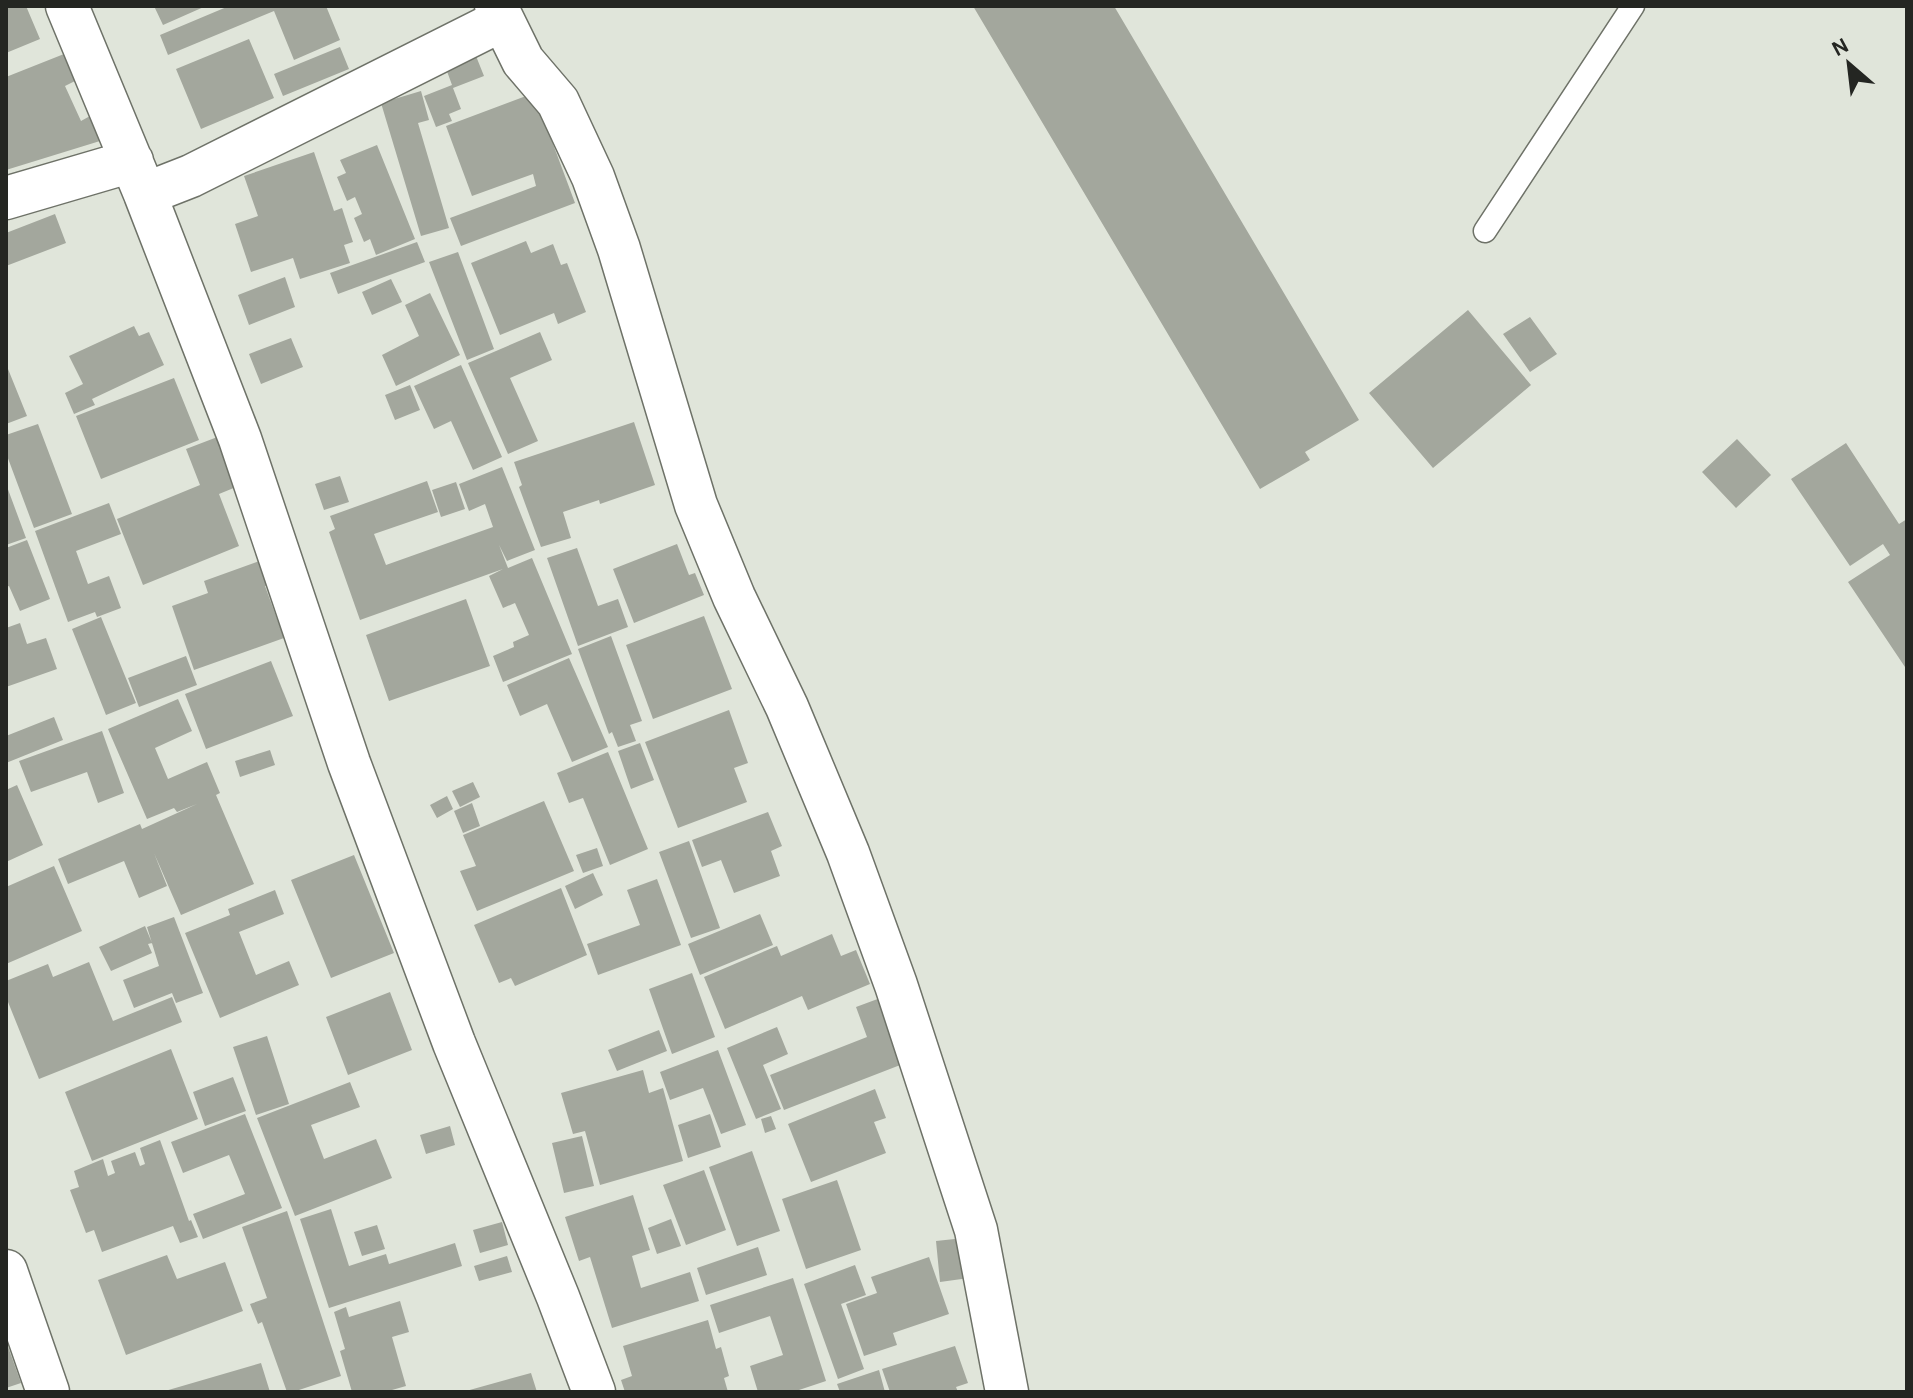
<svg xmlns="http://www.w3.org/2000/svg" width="1913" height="1398" viewBox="0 0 1913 1398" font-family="Karla,sans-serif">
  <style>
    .building { fill: #a3a79d }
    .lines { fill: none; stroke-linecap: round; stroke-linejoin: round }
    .lane-casing { stroke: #6e7268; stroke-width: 25 }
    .street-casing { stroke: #6e7268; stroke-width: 45 }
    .lane { stroke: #fff; stroke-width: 22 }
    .street { stroke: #fff; stroke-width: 42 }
  </style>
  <rect width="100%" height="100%" fill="#e0e5da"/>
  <path class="building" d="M 6,6 L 26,6 L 40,39 L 6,53 Z
    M 154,6 L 206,6 L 163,25 Z
    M 229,6 L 326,6 L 340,40 L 294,60 L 274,11 L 168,55 L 160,35 Z
    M 973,6 L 1114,6 L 1359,420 L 1305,452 L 1310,460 L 1260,489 Z
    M 249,39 L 274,98 L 201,129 L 176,69 Z
    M 340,47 L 349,69 L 283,96 L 274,74 Z
    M 474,51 L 484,76 L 453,88 L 461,109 L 449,114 L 452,121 L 436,127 L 424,96 L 452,85 L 444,63 Z
    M 64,54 L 75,81 L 65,86 L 81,121 L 90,116 L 100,141 L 6,170 L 6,77 Z
    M 421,91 L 429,120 L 418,123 L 449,228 L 421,236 L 381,103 Z
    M 534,93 L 575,203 L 461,246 L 450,218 L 536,186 L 533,174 L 472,196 L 446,126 Z
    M 377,145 L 415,239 L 376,255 L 370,239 L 364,242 L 354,218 L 362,214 L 355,197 L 347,201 L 337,177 L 346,173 L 340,160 Z
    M 314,152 L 334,211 L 342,208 L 353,242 L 344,245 L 350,263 L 300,279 L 293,258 L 251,272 L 235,224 L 258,216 L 244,176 Z
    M 55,214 L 66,243 L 6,266 L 6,233 Z
    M 526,241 L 531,253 L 553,244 L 561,265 L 567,263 L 586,312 L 558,324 L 554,313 L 500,335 L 471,263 Z
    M 417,242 L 425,262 L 338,294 L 330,273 Z
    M 458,252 L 494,349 L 467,360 L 429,262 Z
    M 285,277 L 295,307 L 249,325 L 238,295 Z
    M 391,279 L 402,302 L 372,315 L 362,292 Z
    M 430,293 L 460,355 L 396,386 L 382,355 L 419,336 L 405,305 Z
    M 1468,310 L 1531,385 L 1433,468 L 1369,393 Z
    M 1530,317 L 1557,354 L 1530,372 L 1503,334 Z
    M 134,326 L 139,336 L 149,332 L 164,365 L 92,399 L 95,405 L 74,414 L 65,393 L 83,384 L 69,356 Z
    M 540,332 L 552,360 L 510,378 L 538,441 L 508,454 L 468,363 Z
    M 291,338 L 303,367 L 261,384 L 249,354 Z
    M 6,364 L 27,416 L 6,424 Z
    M 461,365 L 502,457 L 473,470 L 451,421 L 434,429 L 414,386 Z
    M 174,378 L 199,440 L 101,479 L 76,416 Z
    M 410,385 L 420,410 L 395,420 L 385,395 Z
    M 634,422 L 655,485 L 600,504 L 599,500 L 563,512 L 571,538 L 541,547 L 519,487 L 522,485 L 514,462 Z
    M 38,424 L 72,514 L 34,528 L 6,453 L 6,435 Z
    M 220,436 L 241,485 L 219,494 L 239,546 L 143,585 L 117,519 L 200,485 L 186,449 Z
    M 1737,439 L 1771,475 L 1736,508 L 1702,472 Z
    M 1846,443 L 1899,524 L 1907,519 L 1907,670 L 1848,582 L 1890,555 L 1883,544 L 1850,566 L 1791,479 Z
    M 502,467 L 535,550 L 507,561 L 499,545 L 508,568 L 532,558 L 572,654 L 503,682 L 493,656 L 514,647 L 513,642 L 529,635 L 515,603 L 503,608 L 489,576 L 503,569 L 360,620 L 329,532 L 335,529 L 330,516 L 427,481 L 438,512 L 374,534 L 386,565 L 493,527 L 485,504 L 469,511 L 459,484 Z
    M 340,476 L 349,502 L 324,510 L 315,484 Z
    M 456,482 L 465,509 L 441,517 L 432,490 Z
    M 6,484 L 26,538 L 6,545 Z
    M 109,503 L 121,534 L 76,551 L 88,584 L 109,576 L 121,608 L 97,617 L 95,612 L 68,622 L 35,531 Z
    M 27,540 L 50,599 L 20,611 L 9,586 L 6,587 L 6,548 Z
    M 677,544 L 689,575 L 695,573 L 704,595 L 634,623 L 613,569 Z
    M 577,548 L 598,606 L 618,599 L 628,627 L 578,646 L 547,558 Z
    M 273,556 L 271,584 L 265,586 L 284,638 L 194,670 L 172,606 L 208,593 L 204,581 Z
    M 466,599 L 490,666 L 389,701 L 366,635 Z
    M 704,616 L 732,689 L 653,719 L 626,645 Z
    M 101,617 L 136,703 L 106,715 L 72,629 Z
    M 20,623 L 27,644 L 46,638 L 57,669 L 6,687 L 6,628 Z
    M 611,636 L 642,721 L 630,725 L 636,741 L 618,747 L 612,732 L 609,734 L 578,649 Z
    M 186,656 L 197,685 L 139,707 L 128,678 Z
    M 569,658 L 608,747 L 572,762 L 547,704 L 520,716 L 507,685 Z
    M 271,661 L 293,716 L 206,749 L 185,694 Z
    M 178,699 L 192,731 L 155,748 L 168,779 L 207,762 L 220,793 L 216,795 L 254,884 L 181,915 L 154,853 L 167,886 L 139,898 L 124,861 L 68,884 L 58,859 L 140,824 L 142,829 L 197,804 L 177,812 L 174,808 L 147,819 L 108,729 Z
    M 729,710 L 748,763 L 734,768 L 747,802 L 678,828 L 645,742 Z
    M 54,717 L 63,740 L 6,763 L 6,736 Z
    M 102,731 L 124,793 L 98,803 L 87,772 L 31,792 L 19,761 Z
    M 640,743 L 654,780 L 631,789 L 618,751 Z
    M 270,750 L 275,765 L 240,777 L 235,761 Z
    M 608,752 L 648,849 L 610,865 L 583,798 L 569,803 L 557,773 Z
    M 473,782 L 480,797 L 460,807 L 452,791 Z
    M 17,785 L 43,845 L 6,862 L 6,790 Z
    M 447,796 L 453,809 L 437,818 L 430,805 Z
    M 544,801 L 574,871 L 477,911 L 460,871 L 476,866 L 463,835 Z
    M 472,803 L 480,826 L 463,833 L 454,811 Z
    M 768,812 L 782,846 L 771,851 L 780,876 L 734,893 L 721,860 L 702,867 L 692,840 Z
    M 689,841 L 720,928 L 691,938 L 659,852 Z
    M 597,848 L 603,866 L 583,873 L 576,855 Z
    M 354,855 L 394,953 L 331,978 L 291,880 Z
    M 54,866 L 82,931 L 6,964 L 6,887 Z
    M 593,873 L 603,895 L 575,909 L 565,886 Z
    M 657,879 L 681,945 L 598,975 L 587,944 L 640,925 L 627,890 Z
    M 561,888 L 587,955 L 515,986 L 511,978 L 499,983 L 474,925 Z
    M 275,890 L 284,914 L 239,932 L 256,975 L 289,961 L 299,985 L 220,1018 L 185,933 L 230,915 L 228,909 Z
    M 760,914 L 773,945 L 700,975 L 688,944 Z
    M 174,917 L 203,993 L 176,1003 L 172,993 L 134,1008 L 123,980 L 159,966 L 147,927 Z
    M 145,926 L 152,943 L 148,944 L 152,953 L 111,971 L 99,947 Z
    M 832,934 L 841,956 L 856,950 L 870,984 L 808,1010 L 802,996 L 725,1029 L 704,977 L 777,946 L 781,956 Z
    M 89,962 L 113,1021 L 172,997 L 182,1022 L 39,1079 L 6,997 L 6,981 L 48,964 L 53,977 Z
    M 692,973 L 715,1037 L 672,1054 L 649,989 Z
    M 390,992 L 412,1050 L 348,1075 L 326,1017 Z
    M 883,997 L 908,1062 L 784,1110 L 770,1075 L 867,1037 L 856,1007 Z
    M 777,1027 L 788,1054 L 763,1065 L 781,1109 L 756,1119 L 727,1048 Z
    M 659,1030 L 667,1051 L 617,1071 L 608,1050 Z
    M 267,1036 L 289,1104 L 256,1115 L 233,1047 Z
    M 171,1049 L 198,1119 L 92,1161 L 65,1092 Z
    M 718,1050 L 746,1125 L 721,1134 L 703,1088 L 670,1100 L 660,1072 Z
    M 643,1070 L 649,1093 L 663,1088 L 683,1161 L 600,1185 L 585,1131 L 573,1134 L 561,1093 Z
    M 233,1077 L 246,1111 L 205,1126 L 193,1092 Z
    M 350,1082 L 360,1107 L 311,1125 L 324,1159 L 376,1139 L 392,1178 L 295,1216 L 257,1118 Z
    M 875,1089 L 886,1118 L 874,1122 L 886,1153 L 811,1182 L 788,1124 Z
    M 245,1114 L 282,1208 L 203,1239 L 193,1214 L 245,1194 L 229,1155 L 183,1173 L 171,1142 Z
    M 710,1114 L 721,1147 L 688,1158 L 678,1125 Z
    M 771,1116 L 776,1129 L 765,1133 L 761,1119 Z
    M 450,1126 L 455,1145 L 426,1154 L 420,1135 Z
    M 582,1136 L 594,1186 L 564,1193 L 552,1143 Z
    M 160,1140 L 189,1221 L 191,1220 L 198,1237 L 180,1243 L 173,1226 L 102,1252 L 94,1230 L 86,1233 L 70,1190 L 79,1187 L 74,1171 L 103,1159 L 108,1176 L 115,1173 L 111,1161 L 135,1152 L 140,1166 L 145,1164 L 140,1148 Z
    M 752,1151 L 780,1231 L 737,1246 L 709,1167 Z
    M 704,1170 L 726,1230 L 686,1245 L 663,1185 Z
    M 837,1180 L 861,1250 L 806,1269 L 782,1199 Z
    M 633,1195 L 650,1250 L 632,1256 L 641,1288 L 690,1272 L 699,1301 L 612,1328 L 590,1257 L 579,1261 L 565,1217 Z
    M 331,1209 L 349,1266 L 386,1254 L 389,1264 L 455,1243 L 462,1266 L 329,1308 L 300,1219 Z
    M 287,1211 L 341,1376 L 293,1392 L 287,1392 L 262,1322 L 258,1324 L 250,1304 L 267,1298 L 242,1227 Z
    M 671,1219 L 681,1246 L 657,1254 L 648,1228 Z
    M 502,1222 L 508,1245 L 480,1253 L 473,1230 Z
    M 377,1225 L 385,1249 L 362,1256 L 354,1232 Z
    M 964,1238 L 969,1278 L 940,1282 L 936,1241 Z
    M 758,1247 L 767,1275 L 706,1295 L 697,1268 Z
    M 167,1255 L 177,1279 L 225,1262 L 243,1311 L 126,1355 L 98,1280 Z
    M 507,1256 L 512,1272 L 479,1281 L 474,1266 Z
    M 929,1257 L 949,1314 L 893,1333 L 897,1345 L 864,1356 L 846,1304 L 877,1293 L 871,1277 Z
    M 855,1265 L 866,1295 L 841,1304 L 864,1369 L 838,1379 L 804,1284 Z
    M 793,1278 L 826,1381 L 793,1392 L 758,1392 L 750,1366 L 783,1355 L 770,1316 L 719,1333 L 710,1305 Z
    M 400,1301 L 409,1332 L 392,1337 L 406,1386 L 385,1392 L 352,1392 L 340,1351 L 345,1349 L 334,1312 L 346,1307 L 349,1317 Z
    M 708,1320 L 716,1349 L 721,1347 L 729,1376 L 724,1378 L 728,1392 L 625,1392 L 621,1380 L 632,1376 L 623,1346 Z
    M 6,1341 L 21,1383 L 6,1388 Z
    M 955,1346 L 968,1383 L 956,1387 L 958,1392 L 890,1392 L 882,1369 Z
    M 261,1363 L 270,1392 L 165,1392 L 165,1391 Z
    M 879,1370 L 885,1392 L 840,1392 L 837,1384 Z
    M 531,1373 L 537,1392 L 466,1392 L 466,1391 Z"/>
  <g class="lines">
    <defs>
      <path id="lane" d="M 1485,231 L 1633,6"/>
      <path id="street" d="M 67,6 L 145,194 L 240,439 L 349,763 L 454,1043 L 558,1297 L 594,1392
        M 496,6 L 523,61 L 558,102 L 593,177 L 619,249 L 696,505 L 734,597 L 787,707 L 848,853 L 896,985 L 976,1230 L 1007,1392
        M 145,194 L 191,176 L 502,20
        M 6,198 L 132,161
        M 6,1271 L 48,1392"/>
    </defs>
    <use href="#lane" class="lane-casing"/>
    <use href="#street" class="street-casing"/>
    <use href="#lane" class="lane"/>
    <use href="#street" class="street"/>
  </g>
  <rect width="1913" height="1398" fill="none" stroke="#242622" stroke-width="16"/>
  <g transform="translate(1849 64) rotate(332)" stroke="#e0e5da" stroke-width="6" paint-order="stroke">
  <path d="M0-6L14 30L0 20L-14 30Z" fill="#242622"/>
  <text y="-12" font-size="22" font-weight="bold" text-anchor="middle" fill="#242622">N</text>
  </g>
</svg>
